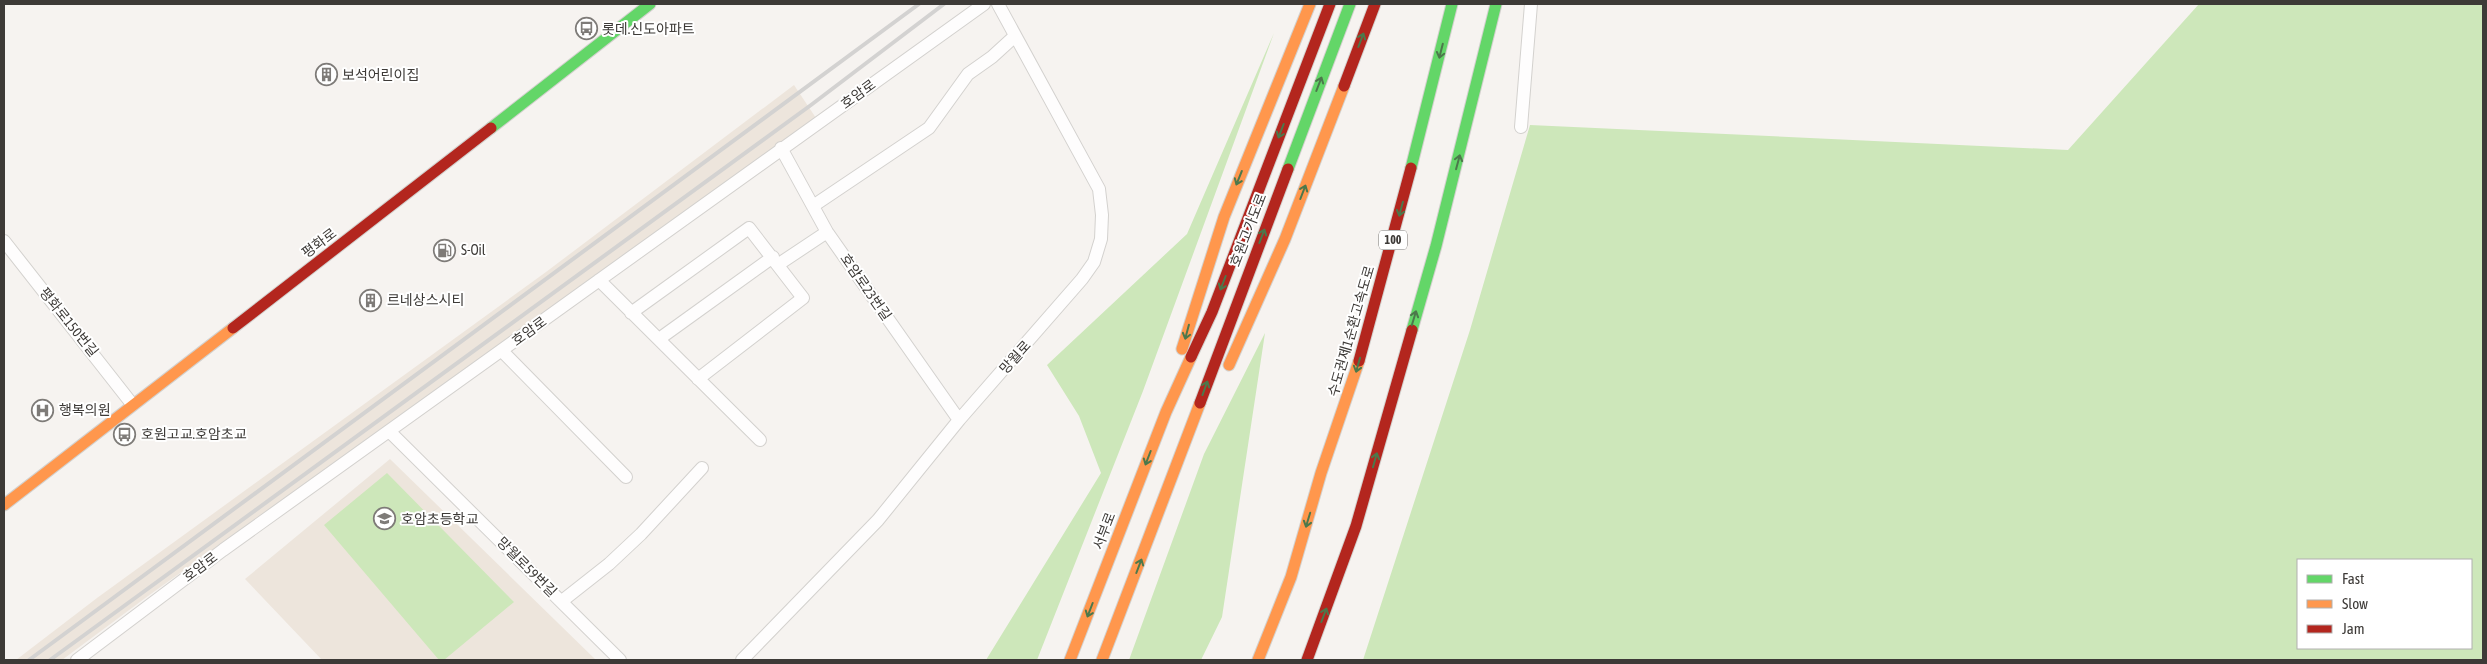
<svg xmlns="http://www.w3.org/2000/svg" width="2487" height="664" viewBox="0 0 2487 664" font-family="'Asap Condensed','Noto Sans KR',sans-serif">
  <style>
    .built { fill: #ede5dc }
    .green { fill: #cde7ba; fill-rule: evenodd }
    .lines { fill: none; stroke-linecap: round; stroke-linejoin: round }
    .street-casing { stroke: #d3d1ce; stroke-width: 14 }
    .fast-casing { stroke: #d3d1ce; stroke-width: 13 }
    .slow-casing { stroke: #d3d1ce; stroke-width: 13 }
    .jam-casing { stroke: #d3d1ce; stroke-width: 13 }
    .street { stroke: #fefdfd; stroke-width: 12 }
    .fast { stroke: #63d668; stroke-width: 11 }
    .slow { stroke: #ff974d; stroke-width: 11 }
    .jam { stroke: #b3261e; stroke-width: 11 }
    .rail { stroke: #d3d2d1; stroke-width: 4 }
    .oneway { stroke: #4c784b }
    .labels { text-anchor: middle; stroke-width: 4; stroke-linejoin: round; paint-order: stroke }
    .shield { fill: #fff; stroke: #777573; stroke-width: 1 }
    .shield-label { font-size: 12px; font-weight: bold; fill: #3d3a37 }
    .poi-label { font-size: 14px; fill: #3d3a37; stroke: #fff; text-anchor: start }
    .street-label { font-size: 14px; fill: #3d3a37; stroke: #fff }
  </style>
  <rect width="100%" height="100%" fill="#f6f3f0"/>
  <path class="built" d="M 794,85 L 816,118 L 148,596 L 62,660 L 16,660 L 97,598 L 546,272 Z
    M 390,459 L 596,660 L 322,660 L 245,579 Z"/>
  <path class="green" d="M 2199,4 L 2483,4 L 2483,660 L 1363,660 L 1470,330 L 1530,125 L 2068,150 ZM 2298,560 L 2471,560 L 2471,648 L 2298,648 Z
    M 1274,33 L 1143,391 L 1037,660 L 986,660 L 1101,473 L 1079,416 L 1047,365 L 1187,234 Z
    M 1265,333 L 1222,617 L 1201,660 L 1129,660 L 1204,454 Z
    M 387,473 L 514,602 L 444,660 L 439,660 L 324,525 Z"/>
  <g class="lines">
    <defs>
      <path id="street" d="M 1521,127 L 1531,4
        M 781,148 L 827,232 L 959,420
        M 813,206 L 929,128 L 968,74 L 992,57 L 1015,36
        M 4,241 L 132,404
        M 779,264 L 827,232
        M 599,280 L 760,440
        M 631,313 L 749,228 L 803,298 L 698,379
        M 659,339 L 773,257
        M 502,351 L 626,477
        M 390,432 L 620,660
        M 562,601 L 609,564 L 641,534 L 702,468
        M 77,660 L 223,550 L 984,4
        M 742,660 L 878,520 L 959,420 L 1082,279 L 1094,262 L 1101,239 L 1102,215 L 1099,189 L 998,4"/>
      <path id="fast" d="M 491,128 L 650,4
        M 1411,168 L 1452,4
        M 1288,169 L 1350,4
        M 1412,330 L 1436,246 L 1496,4"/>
      <path id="slow" d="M 1182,349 L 1224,217 L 1310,4
        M 1229,365 L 1285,239 L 1344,86
        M 4,505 L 233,328
        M 1070,660 L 1166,412 L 1191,357
        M 1102,660 L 1200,403
        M 1258,660 L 1291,577 L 1321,473 L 1359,361"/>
      <path id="jam" d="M 1344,86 L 1375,4
        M 233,328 L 491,128
        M 1191,357 L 1212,312 L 1330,4
        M 1359,361 L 1411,168
        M 1200,403 L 1288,169
        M 1307,660 L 1356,526 L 1412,330"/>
    </defs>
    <use href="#street" class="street-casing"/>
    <use href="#fast" class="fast-casing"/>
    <use href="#slow" class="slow-casing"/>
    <use href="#jam" class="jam-casing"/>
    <use href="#street" class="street"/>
    <use href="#fast" class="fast"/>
    <use href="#slow" class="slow"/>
    <use href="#jam" class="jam"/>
    <path class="rail" d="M 29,660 L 919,4
      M 50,660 L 811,105 L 944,4"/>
  </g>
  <defs><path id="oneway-shaft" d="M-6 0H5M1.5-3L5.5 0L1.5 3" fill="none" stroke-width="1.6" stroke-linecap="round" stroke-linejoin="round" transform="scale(1.25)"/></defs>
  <g class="oneway">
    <use href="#oneway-shaft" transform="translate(1361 40) rotate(-69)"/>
    <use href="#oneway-shaft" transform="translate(1441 51) rotate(104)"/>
    <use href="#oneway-shaft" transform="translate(1319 84) rotate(-69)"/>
    <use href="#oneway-shaft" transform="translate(1281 131) rotate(111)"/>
    <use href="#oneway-shaft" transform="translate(1458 162) rotate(-75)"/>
    <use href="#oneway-shaft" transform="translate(1239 178) rotate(112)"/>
    <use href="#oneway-shaft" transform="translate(1303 192) rotate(-69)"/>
    <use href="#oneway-shaft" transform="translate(1401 209) rotate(105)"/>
    <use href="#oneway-shaft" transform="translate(1262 236) rotate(-69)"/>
    <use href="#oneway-shaft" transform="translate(1223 283) rotate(111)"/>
    <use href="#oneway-shaft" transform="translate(1414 318) rotate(-73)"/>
    <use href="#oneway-shaft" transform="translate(1187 332) rotate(105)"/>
    <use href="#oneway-shaft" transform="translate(1358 365) rotate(106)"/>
    <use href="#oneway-shaft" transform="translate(1205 388) rotate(-70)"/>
    <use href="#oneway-shaft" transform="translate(1148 458) rotate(111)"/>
    <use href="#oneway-shaft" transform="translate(1375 460) rotate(-74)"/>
    <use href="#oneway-shaft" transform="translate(1308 520) rotate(107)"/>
    <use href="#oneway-shaft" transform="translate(1139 566) rotate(-69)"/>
    <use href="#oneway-shaft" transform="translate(1090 610) rotate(111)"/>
    <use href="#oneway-shaft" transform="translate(1324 615) rotate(-69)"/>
  </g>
  <defs>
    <symbol id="bus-ring" viewBox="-11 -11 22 22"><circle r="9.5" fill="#fff" stroke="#7e7b78" stroke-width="1.5"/><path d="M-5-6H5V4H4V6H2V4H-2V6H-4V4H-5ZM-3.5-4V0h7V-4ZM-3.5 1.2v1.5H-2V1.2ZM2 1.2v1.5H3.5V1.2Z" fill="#7e7b78"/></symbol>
    <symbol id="building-ring" viewBox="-11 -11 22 22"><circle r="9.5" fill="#fff" stroke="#7e7b78" stroke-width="1.5"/><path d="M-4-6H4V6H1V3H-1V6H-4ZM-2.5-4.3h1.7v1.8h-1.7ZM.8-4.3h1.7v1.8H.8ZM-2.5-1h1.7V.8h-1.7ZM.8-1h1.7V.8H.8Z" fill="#7e7b78"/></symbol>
    <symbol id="fuel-ring" viewBox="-11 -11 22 22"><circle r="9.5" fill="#fff" stroke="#7e7b78" stroke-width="1.5"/><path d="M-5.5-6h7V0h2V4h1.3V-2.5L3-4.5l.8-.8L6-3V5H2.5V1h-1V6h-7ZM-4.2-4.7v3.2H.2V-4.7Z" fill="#7e7b78"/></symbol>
    <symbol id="hospital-ring" viewBox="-11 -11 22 22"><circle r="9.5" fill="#fff" stroke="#7e7b78" stroke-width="1.5"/><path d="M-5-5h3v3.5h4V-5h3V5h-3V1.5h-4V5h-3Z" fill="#7e7b78"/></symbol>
    <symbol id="school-ring" viewBox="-11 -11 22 22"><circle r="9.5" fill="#fff" stroke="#7e7b78" stroke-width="1.5"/><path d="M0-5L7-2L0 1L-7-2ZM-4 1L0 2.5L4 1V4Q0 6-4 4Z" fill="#7e7b78"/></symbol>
  </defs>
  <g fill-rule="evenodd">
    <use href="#bus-ring" x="574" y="16" width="25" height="25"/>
    <use href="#building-ring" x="314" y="62" width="25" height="25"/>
    <use href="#fuel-ring" x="432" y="238" width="25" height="25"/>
    <use href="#building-ring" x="358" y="288" width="25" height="25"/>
    <use href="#hospital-ring" x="30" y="398" width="25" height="25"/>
    <use href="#bus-ring" x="112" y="422" width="25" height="25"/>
    <use href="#school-ring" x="372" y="506" width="25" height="25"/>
  </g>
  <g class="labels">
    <rect class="shield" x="1379" y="230.5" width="28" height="19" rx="4"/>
    <g class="shield-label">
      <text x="1393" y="244">100</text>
    </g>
    <g class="poi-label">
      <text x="602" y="34">롯데.신도아파트</text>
      <text x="342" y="80">보석어린이집</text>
      <text x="461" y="255">S-Oil</text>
      <text x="387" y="305">르네상스시티</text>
      <text x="59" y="415">행복의원</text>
      <text x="141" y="439">호원고교.호암초교</text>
      <text x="401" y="524">호암초등학교</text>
    </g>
    <g class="street-label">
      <text transform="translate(858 94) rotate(-36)" y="5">호암로</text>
      <text transform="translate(1248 230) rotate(-69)" y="5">호원고가도로</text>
      <text transform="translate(319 243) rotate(-37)" y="5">평화로</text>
      <text transform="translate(866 287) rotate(55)" y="5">호암로23번길</text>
      <text transform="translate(69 322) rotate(51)" y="5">평화로150번길</text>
      <text transform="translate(529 331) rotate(-36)" y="5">호암로</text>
      <text transform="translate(1351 331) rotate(-74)" y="5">수도권제1순환고속도로</text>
      <text transform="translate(1015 357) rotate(-48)" y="5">망월로</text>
      <text transform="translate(1104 531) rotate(-69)" y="5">서부로</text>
      <text transform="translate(200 567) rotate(-37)" y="5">호암로</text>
      <text transform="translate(527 567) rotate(45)" y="5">망월로59번길</text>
    </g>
  </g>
  <rect width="2487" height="664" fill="none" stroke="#3d3a37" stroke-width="10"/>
  <rect x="2297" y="559" width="175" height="90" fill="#ffffff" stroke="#b1b0af"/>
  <rect x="2307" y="575" width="25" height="8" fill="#63d668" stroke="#b1b0af"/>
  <text x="2342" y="584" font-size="15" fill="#3d3a37">Fast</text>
  <rect x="2307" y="600" width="25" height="8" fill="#ff974d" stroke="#b1b0af"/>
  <text x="2342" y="609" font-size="15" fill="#3d3a37">Slow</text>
  <rect x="2307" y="625" width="25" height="8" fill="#b3261e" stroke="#b1b0af"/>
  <text x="2342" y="634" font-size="15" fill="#3d3a37">Jam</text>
</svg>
